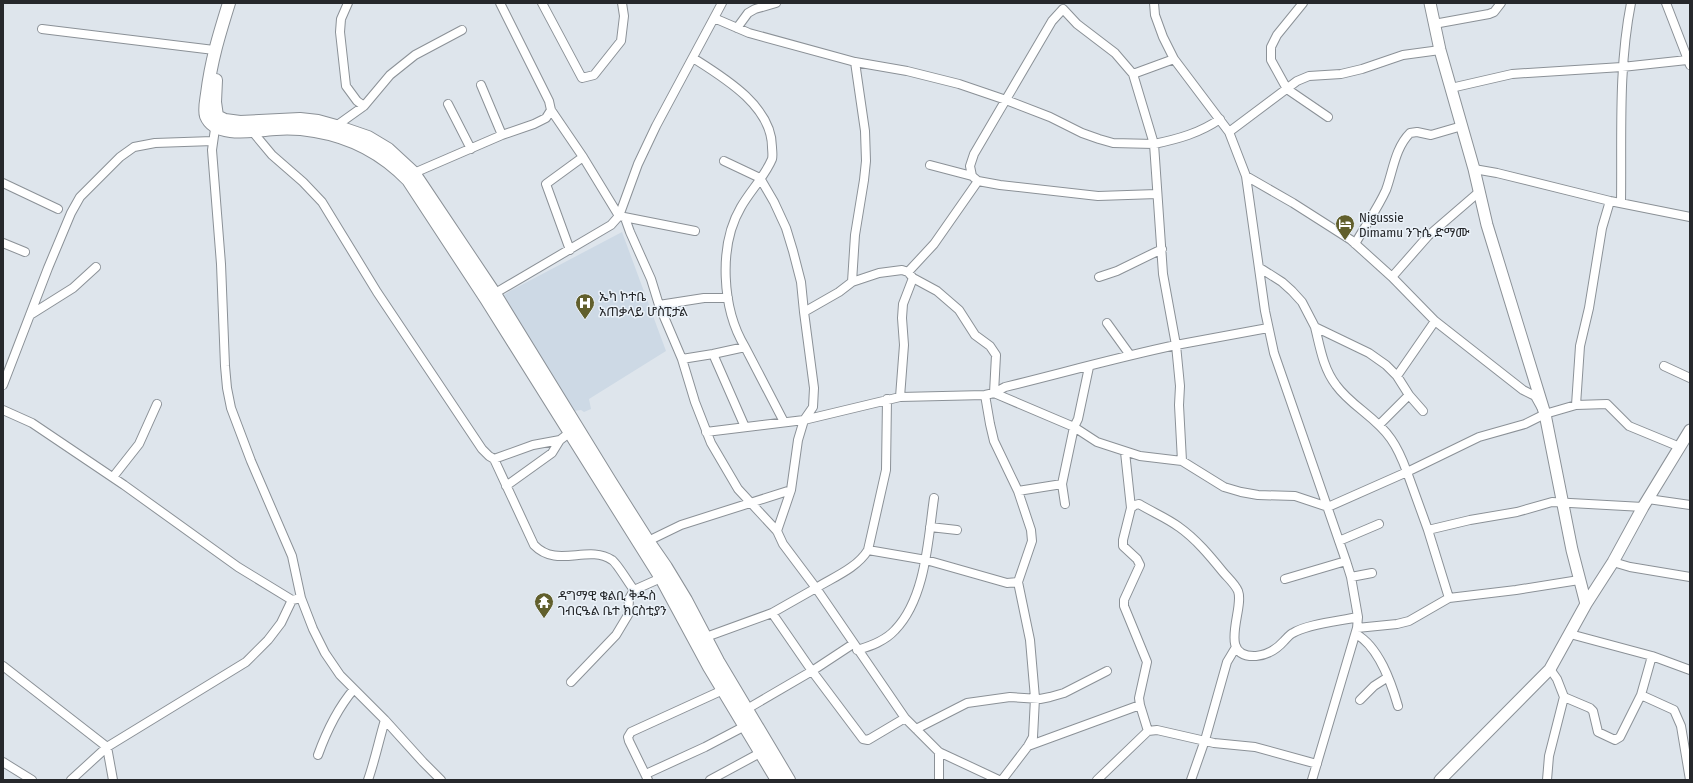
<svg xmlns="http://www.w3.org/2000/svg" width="1693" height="783" viewBox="0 0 1693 783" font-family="'Fira Sans Condensed','Noto Sans Ethiopic',sans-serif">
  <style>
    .built { fill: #cdd9e5 }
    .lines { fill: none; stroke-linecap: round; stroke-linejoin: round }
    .minor-casing { stroke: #8b9197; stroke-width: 10 }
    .tertiary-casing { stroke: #8b9197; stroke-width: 13 }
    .secondary-casing { stroke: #8b9197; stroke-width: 14 }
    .minor { stroke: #fff; stroke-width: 8 }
    .tertiary { stroke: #fff; stroke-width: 11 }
    .secondary { stroke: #fff; stroke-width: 12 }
    .labels { text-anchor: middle; stroke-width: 3; stroke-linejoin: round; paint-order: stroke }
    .poi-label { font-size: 13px; fill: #26282b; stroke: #ebf2f9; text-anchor: start }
  </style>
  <rect width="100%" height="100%" fill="#dee5ec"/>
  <path class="built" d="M 622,232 L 666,351 L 589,399 L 591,409 L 584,412 L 581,410 L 574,411 L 501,297 L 510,291 Z"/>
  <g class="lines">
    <defs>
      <path id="minor" d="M 348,3 L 341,19 L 340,32 L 346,86 L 357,101 L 364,106
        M 542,3 L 582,78 L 594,75 L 621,41 L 624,16 L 622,3
        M 1154,3 L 1155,15 L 1163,37 L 1174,59 L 1229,132 L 1246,176 L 1265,311 L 1274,353 L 1346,561 L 1351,577 L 1358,617 L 1357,628 L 1312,780
        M 1303,3 L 1277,35 L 1271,47 L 1271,60 L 1287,89 L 1328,117
        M 1666,3 L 1690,65
        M 714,18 L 749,33 L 855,62 L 907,71 L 959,84 L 1006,100 L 1050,117 L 1082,133 L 1099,139 L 1113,143 L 1154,144 L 1133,74
        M 1434,24 L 1489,14 L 1494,12 L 1501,3
        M 737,28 L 748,13 L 755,9 L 776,3
        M 42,29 L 214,50
        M 693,58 C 723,77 772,106 772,147 C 772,150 773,155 772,159 C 765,176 750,191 741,207 C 718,246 722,309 745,347 L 713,354 L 682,359 L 695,402 L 711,443 L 738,489 L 777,531 L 783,544 L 816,588 L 772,613 L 706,637
        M 481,85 L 502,135
        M 1451,88 L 1512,74 L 1622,67 L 1687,60
        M 448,104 L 471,149
        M 551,110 L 583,157 L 619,216 L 695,231
        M 216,122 L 212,150 L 221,264 L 225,366 L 227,388 L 231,408 L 251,461 L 292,556 L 301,598 L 313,629 L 325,653 L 340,675 L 385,720 C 379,740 375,760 368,780
        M 336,126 L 364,106 L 390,75 L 415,55 L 462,30
        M 252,131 L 272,155 L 303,182 L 322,202 L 377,292 L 482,449 L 489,456 L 494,459 L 533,445 L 560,440 L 573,430
        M 1229,132 L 1297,81 L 1309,76 L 1341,74 L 1362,69 L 1403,55 L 1440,50
        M 724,161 L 760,178 L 774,202 L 786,228 L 793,251 L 801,282 L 804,312
        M 930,165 L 972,176
        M 1474,169 L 1497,173 L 1610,201 L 1690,217
        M 414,173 L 502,135 L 534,124 L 546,118 L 551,110 L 549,101 L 500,3
        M 1246,176 L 1293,203 L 1351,240 L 1392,277 L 1435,321 L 1523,390 L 1535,396 L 1545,414 L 1576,405 L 1580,346 L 1589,308 L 1602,228 L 1610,201
        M 3,183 L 58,209
        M 1157,194 L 1098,196 L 1000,185 L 978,181 L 972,176 L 970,166 L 974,154 L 1052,21 L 1063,9 L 1077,24 L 1115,53 L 1133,74 L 1174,59
        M 1621,203 C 1622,136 1618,69 1631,3
        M 625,218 L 630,232 L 651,279 L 659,305 L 682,359
        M 3,243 L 25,252
        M 1355,244 C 1365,226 1378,208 1386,190 C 1393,171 1395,148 1410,133 L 1417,132 L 1431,135 L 1462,126
        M 570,250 L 546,184 L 583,157
        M 1260,268 L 1282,282 L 1292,291 L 1302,302 L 1315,327 L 1369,353 L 1386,365 L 1397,376
        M 908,272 L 913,278 L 937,291 L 959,310 L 975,335 L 990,346 L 996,355 L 994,393 L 1074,427 L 1097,442 L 1140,456 L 1182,461 L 1224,487 L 1241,492 L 1258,495 L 1295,496 L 1328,507 L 1407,472 L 1428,530 L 1449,598 L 1516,590 L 1579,580
        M 1099,277 L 1117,271 L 1162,249
        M 1392,277 L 1428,236 L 1479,192
        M 852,282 L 855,235 L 864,180 L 866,161 L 865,131 L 855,62
        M 492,295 L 611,225 L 619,216 L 638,164 L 656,126 L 722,3
        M 659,305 L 704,298 L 728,298
        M 30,315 L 73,288 L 96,267
        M 1107,323 L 1130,355
        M 1315,327 C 1320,347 1323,368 1336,385 C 1351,406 1376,417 1391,439 C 1398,449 1403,461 1407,472 L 1479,437 L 1525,424 L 1545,414
        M 745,347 L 784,422
        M 713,354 L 745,427
        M 1664,366 L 1690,378
        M 3,385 L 48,268 L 71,213 L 80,197 L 120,157 L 134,147 L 155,143 L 213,141
        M 985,395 L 990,424 L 994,441 L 1018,491 L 1031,530 L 1032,541 L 1018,582 L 1030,640 L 1035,698 L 1033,737 L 1028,746 L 1002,780
        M 1409,395 L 1397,376 L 1435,321
        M 900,397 L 904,345 L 902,318 L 903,304 L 913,278
        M 887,399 L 886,470 L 868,550 L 926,560 L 1007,583 L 1018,582
        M 1576,405 L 1607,404 L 1629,426 L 1680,447
        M 3,410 L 32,423 L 124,485 L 238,567 L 292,600 L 301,598
        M 1379,425 L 1409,395 L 1423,411
        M 706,432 L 804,420 L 900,397 L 985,395 L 994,393 L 1005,387 C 1062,373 1119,357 1176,345 L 1163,274 L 1154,144 C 1178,139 1200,133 1220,119
        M 1125,452 L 1131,508
        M 494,459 L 534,545 C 557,569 588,544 612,560 C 617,563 629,584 634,590
        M 1182,461 L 1179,405 L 1180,386 L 1176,345 L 1268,328
        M 113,477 L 139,444 L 157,404
        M 1062,484 L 1074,427 L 1078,419 L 1089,367
        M 506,486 L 552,453 L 560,440
        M 1018,491 L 1062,484 L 1065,504
        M 1648,499 L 1690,505
        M 930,527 L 957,530
        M 1428,530 L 1470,520 L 1517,512 L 1552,502 L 1643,507
        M 777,531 L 791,490
        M 648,541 L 681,525 L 791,490 L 798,440 L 804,420 L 813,407 L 814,388 L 804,312 L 839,292 L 852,282 L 879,273 L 902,270 L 908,272 L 934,244 L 978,181
        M 1339,541 L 1379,524
        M 868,550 C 857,568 834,577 816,588 L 905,718 L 939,752 L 999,780
        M 1613,562 L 1630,567 L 1690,577
        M 1351,577 L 1372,573
        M 1285,579 L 1346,561
        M 772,613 L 812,671 L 863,739 L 868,740 L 905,718
        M 1357,628 L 1397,624 L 1409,621 L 1449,598
        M 1356,634 C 1379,647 1391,682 1398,706
        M 1570,634 L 1652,656 L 1690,670
        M 857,650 C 871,646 885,641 895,630 C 926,598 928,539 934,498
        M 1652,656 L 1641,695 L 1674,710 L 1681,726 L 1690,780
        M 3,666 L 107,747 L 113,780
        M 1550,669 L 1557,679 L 1564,697 L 1590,708 L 1593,711 L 1598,732 L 1615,740 L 1620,737 L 1641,695
        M 571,682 L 616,635 L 628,615 L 629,599 L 634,590 L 661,578
        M 1360,700 L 1374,686 L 1388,677
        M 747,709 L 812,671 L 853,644
        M 385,720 L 423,762 L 441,780
        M 916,729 L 967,703 L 1010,697 L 1040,699 L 1050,697 L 1064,693 L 1107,671
        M 1028,746 L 1140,705
        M 939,752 L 939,780
        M 318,755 C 327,730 337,709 354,689
        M 3,762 L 32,780
        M 1317,764 L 1255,747 L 1214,743 L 1157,730 L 1148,731 L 1140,705 L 1139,698 L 1147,662 L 1124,606 L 1124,600 L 1140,565 L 1137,559 L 1123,546 L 1123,540 L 1131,508 L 1135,505 L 1139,504 C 1152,512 1167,518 1179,527 C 1196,539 1210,556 1223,572 C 1228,578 1235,584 1238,591 C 1245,609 1216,658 1256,656 C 1268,655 1276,650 1284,641 C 1287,638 1290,634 1293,633 C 1307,624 1340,621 1358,617
        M 646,774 L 705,747 L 745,726
        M 71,780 L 107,747 L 246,662 L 268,640 L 281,623 L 292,600
        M 648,780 L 629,741 L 628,737 L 631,732 L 723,690
        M 710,780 L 760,753
        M 1097,780 L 1148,731
        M 1191,780 L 1205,740 L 1227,662 L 1236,647
        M 1547,780 L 1549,756 L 1564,697"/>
      <path id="tertiary" d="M 1430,3 L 1440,50 L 1474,169 L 1487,225 L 1545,414 L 1572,550 L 1586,604 L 1550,669 L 1440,780
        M 1586,604 L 1613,562 L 1643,507 L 1690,430"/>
      <path id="secondary" d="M 229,3 C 219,35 211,61 207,94 C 206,101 204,110 206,116 C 215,139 257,130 276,129 C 289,128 303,129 315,131 C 351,137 383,154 408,180 L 486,299 L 661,578 L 709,667 L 777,780
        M 216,80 L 215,102 L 217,116 L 225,120 L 240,122 L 300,119 L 318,121 L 336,126 L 368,137 L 388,149 L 414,173 L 495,294 L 610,481 L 648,541 L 666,567 L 686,600 L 718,661 L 789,780"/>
    </defs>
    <use href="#minor" class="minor-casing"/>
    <use href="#tertiary" class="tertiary-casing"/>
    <use href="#secondary" class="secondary-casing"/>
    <use href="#minor" class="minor"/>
    <use href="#tertiary" class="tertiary"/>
    <use href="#secondary" class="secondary"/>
  </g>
  <defs>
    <symbol id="hotel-pin" viewBox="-11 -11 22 30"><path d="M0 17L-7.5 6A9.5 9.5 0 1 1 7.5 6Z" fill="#615f2c" stroke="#ebf2f9"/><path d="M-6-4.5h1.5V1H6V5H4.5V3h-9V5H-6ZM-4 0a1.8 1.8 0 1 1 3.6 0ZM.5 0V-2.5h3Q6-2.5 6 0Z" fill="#fff"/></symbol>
    <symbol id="hospital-pin" viewBox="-11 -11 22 30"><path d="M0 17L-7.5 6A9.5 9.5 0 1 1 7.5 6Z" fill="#615f2c" stroke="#ebf2f9"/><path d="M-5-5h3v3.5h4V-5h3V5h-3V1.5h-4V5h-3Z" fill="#fff"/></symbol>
    <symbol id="temple-pin" viewBox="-11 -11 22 30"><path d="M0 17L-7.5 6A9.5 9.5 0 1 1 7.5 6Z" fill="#615f2c" stroke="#ebf2f9"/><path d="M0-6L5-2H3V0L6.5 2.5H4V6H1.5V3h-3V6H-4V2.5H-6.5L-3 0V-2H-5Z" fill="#fff"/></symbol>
  </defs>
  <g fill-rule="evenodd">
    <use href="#hotel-pin" x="1334" y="213" width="22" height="30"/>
    <use href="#hospital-pin" x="574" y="292" width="22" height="30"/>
    <use href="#temple-pin" x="533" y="591" width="22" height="30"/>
  </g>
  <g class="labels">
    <g class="poi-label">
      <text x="1359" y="222">Nigussie<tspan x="1359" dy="15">Dimamu ንጉሴ ድማሙ</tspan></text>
      <text x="599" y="301">ኤካ ኮተቤ<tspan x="599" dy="15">አጠቃላይ ሆስፒታል</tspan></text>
      <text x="558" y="600">ዳግማዊ ቁልቢ ቅዱስ<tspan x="558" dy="15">ገብርዔል ቤተ ክርስቲያን</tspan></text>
    </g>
  </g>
  <rect width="1693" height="783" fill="none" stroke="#26282b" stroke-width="8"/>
</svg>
